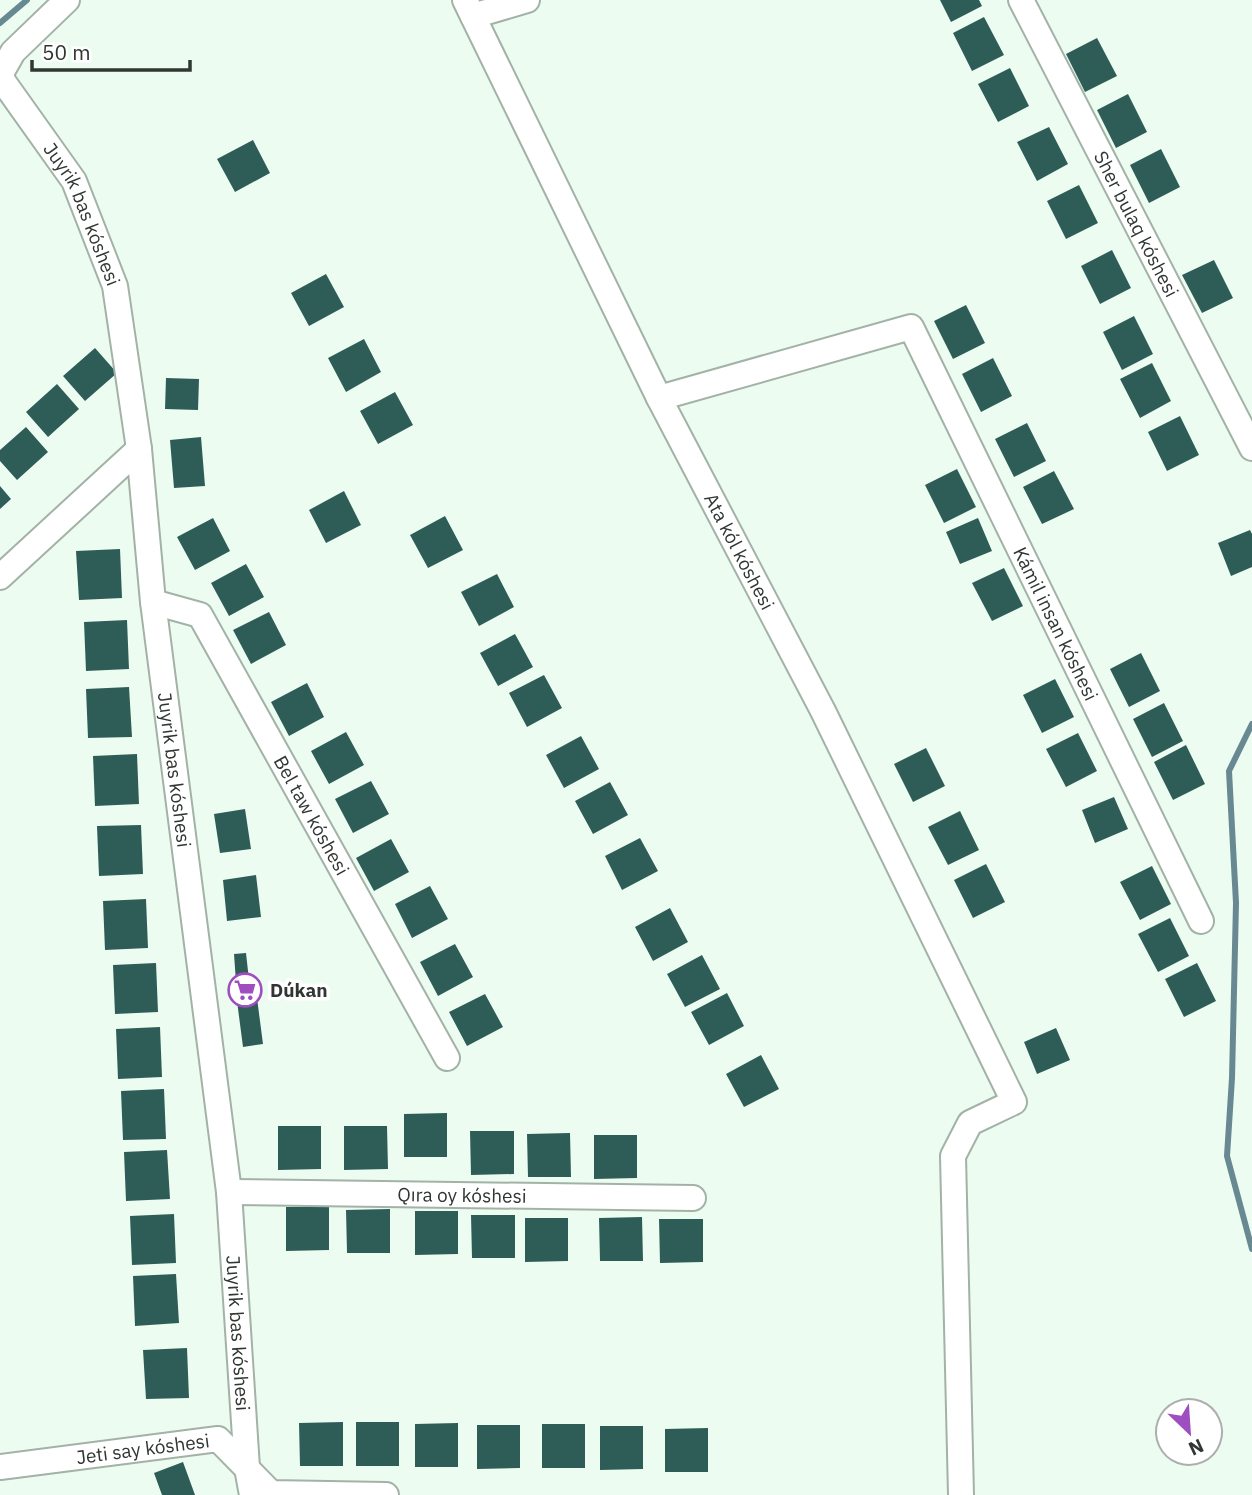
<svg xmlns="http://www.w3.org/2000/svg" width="1252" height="1495" viewBox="0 0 1252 1495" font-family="'IBM Plex Sans',sans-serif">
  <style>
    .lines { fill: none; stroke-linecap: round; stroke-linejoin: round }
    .stream { stroke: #688992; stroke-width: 6 }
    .building { fill: #2e5d58 }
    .street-casing { stroke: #a3b2a7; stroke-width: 28 }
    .street { stroke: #fff; stroke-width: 24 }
    .labels { text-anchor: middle; stroke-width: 7; stroke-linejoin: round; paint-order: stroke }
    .street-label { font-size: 19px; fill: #303632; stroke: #fff }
    .poi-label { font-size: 19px; font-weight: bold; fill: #303632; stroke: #fff; text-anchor: start }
  </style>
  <rect width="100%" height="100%" fill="#ecfcf1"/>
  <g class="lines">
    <path class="stream" d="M 0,23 L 27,0
      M 1252,724 L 1229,771 L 1236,903 L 1232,1078 L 1227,1156 L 1252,1249"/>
  </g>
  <path class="building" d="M 940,0 L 979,0 L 982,6 L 951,22 Z
    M 984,17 L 1004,55 L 972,71 L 953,33 Z
    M 1097,38 L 1117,76 L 1085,92 L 1066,54 Z
    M 1010,68 L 1029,106 L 998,122 L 978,84 Z
    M 1128,94 L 1147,132 L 1116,148 L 1097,110 Z
    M 1049,127 L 1068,164 L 1037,181 L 1017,142 Z
    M 253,140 L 270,173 L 235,192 L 217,159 Z
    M 1161,149 L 1180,187 L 1149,203 L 1130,165 Z
    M 1079,185 L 1098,223 L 1066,239 L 1047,201 Z
    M 1112,250 L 1131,288 L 1100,304 L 1081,266 Z
    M 1214,260 L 1233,298 L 1202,313 L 1182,275 Z
    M 326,274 L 344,307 L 309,326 L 291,293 Z
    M 966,305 L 985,343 L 953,359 L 934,321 Z
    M 1134,316 L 1153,354 L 1122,370 L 1103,332 Z
    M 364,339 L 381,372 L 346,392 L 328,358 Z
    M 95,348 L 117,373 L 85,401 L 63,376 Z
    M 993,358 L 1012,396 L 981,412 L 962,374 Z
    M 1152,363 L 1171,401 L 1140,418 L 1120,379 Z
    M 166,378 L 199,379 L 198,410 L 165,409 Z
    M 57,384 L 79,409 L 48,437 L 26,412 Z
    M 395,392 L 413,425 L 378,444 L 360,411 Z
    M 1180,416 L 1199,455 L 1167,471 L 1148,432 Z
    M 1027,423 L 1046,461 L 1014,477 L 995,439 Z
    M 26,427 L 48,452 L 17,480 L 0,461 L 0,450 Z
    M 201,437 L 205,486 L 174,488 L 170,440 Z
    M 957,469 L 976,507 L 944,523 L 925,485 Z
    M 1054,471 L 1074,509 L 1042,524 L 1023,487 Z
    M 0,486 L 11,499 L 0,509 Z
    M 344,491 L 361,525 L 326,543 L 309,510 Z
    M 445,516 L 463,550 L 428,568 L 410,535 Z
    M 213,518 L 230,551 L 195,570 L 177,537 Z
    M 978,518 L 992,551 L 960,564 L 946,532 Z
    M 1250,530 L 1252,534 L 1252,567 L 1231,576 L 1218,543 Z
    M 120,549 L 122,598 L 79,600 L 76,551 Z
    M 246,564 L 264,597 L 229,616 L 211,583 Z
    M 1004,568 L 1023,606 L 992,621 L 972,583 Z
    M 497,574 L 514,607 L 479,626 L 461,592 Z
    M 269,612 L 286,645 L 251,664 L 233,630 Z
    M 127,620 L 129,669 L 86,671 L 84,622 Z
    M 515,634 L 533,667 L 498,686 L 480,653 Z
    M 1141,653 L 1160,691 L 1129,707 L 1110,669 Z
    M 544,675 L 562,708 L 527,727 L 509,693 Z
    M 1055,679 L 1074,717 L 1042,733 L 1023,695 Z
    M 307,683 L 324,717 L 289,736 L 271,702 Z
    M 129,687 L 132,737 L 88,738 L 86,689 Z
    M 1164,703 L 1183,741 L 1152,757 L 1133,719 Z
    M 346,732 L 364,765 L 329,784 L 311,751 Z
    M 1078,733 L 1097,771 L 1066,787 L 1046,749 Z
    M 581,736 L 599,769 L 564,788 L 546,755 Z
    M 1186,745 L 1205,784 L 1173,800 L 1154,762 Z
    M 926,748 L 945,786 L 913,802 L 894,764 Z
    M 137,754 L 139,804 L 95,806 L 93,756 Z
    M 371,781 L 389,814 L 353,833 L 335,799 Z
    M 610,782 L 628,815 L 593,834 L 575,801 Z
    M 1114,797 L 1128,829 L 1095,843 L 1082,810 Z
    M 245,809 L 251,849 L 220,853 L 214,814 Z
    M 960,811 L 979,850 L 948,865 L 928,827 Z
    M 141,825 L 143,874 L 99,876 L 97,826 Z
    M 640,838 L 658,871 L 622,890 L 605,856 Z
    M 391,839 L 409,872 L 374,891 L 356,858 Z
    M 986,864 L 1005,902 L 973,918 L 954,880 Z
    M 1152,866 L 1171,904 L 1140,920 L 1120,882 Z
    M 256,875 L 261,917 L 227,921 L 223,880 Z
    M 430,886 L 448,919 L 412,938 L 395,904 Z
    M 146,899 L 148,948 L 105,950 L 103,901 Z
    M 670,908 L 688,942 L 653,961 L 635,927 Z
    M 1170,918 L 1189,956 L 1158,972 L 1138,934 Z
    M 455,944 L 473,977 L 438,996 L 420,962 Z
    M 246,953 L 249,980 L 236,982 L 234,954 Z
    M 702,955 L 720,989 L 685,1007 L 667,974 Z
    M 156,963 L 158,1012 L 115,1014 L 113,965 Z
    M 1197,963 L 1216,1001 L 1184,1017 L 1165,979 Z
    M 260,980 L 261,993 L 241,995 L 239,983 Z
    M 727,993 L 744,1026 L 709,1045 L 691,1012 Z
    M 485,994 L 503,1027 L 467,1046 L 449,1012 Z
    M 257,998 L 263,1044 L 243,1047 L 237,1001 Z
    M 160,1027 L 162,1077 L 118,1079 L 116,1029 Z
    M 1056,1028 L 1070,1060 L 1037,1074 L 1024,1042 Z
    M 761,1055 L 779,1089 L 744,1107 L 726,1074 Z
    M 164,1089 L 166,1139 L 123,1140 L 121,1091 Z
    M 447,1113 L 447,1157 L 404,1157 L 404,1114 Z
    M 278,1126 L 321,1126 L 321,1169 L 278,1170 Z
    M 344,1126 L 387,1126 L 388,1169 L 344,1170 Z
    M 470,1131 L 514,1131 L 514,1174 L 471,1175 Z
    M 570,1133 L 571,1177 L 528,1177 L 527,1134 Z
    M 594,1135 L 637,1135 L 637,1178 L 594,1179 Z
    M 167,1150 L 170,1199 L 126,1201 L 124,1152 Z
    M 286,1207 L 329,1207 L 329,1250 L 286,1251 Z
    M 390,1209 L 390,1253 L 347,1253 L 346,1210 Z
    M 415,1211 L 458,1211 L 458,1254 L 415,1255 Z
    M 174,1214 L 176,1263 L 132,1265 L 130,1216 Z
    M 471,1215 L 515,1215 L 515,1258 L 472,1258 Z
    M 642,1217 L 643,1261 L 600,1261 L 599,1218 Z
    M 525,1218 L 568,1218 L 568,1261 L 525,1262 Z
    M 659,1219 L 703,1219 L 703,1262 L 660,1263 Z
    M 176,1274 L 179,1323 L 135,1326 L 133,1276 Z
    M 187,1348 L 189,1398 L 146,1399 L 143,1350 Z
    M 343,1422 L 343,1466 L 300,1466 L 299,1423 Z
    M 356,1422 L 399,1422 L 399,1466 L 356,1466 Z
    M 458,1423 L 458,1467 L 415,1467 L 415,1424 Z
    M 542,1424 L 585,1424 L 585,1468 L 542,1468 Z
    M 477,1425 L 520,1425 L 520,1468 L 477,1469 Z
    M 600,1426 L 643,1426 L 643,1469 L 600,1470 Z
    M 708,1428 L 708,1472 L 665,1472 L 665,1429 Z
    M 183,1462 L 195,1495 L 162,1495 L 154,1473 Z"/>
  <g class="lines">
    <defs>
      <g id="street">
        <path id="s1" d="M 465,0 L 659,398 L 823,711 L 1014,1102 L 970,1123 L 953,1156 L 961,1495"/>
        <path id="s2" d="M 1021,0 L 1252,448"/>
        <path d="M 473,16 L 527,0"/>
        <path d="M 0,75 L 13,52 L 67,0"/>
        <path id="s3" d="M 0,77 L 74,181 L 115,286 L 139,449 L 153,602 L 229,1192 L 247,1468 L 252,1495"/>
        <path id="s4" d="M 659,398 L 911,327 L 1201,921"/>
        <path d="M 0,577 L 139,449"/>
        <path id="s5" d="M 153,602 L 200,615 L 447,1058"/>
        <path id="s6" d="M 229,1192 L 693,1198"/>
        <path id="s7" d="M 0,1467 L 218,1439 L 271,1493 L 386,1495"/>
      </g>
    </defs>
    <use href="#street" class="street-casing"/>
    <use href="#street" class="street"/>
  </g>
  <defs>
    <symbol id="supermarket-ring" viewBox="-11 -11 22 22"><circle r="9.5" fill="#fff" stroke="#9f4ebf" stroke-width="1.5"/><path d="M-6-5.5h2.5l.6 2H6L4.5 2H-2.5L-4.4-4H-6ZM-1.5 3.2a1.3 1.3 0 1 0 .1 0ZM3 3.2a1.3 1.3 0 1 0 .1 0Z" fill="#9f4ebf"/></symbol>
  </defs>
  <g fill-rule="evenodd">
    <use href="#supermarket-ring" x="226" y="971" width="38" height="38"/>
  </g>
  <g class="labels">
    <g class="street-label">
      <text dy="7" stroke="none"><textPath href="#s3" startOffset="161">Juyrik bas kóshesi</textPath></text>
      <text dy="7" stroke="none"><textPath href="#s2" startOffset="252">Sher bulaq kóshesi</textPath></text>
      <text dy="7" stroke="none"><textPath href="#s1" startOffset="616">Ata kól kóshesi</textPath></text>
      <text dy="7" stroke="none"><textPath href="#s4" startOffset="592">Kámil insan kóshesi</textPath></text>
      <text dy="7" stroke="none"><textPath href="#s3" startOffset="728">Juyrik bas kóshesi</textPath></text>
      <text dy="7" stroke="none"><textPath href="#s5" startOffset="278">Bel taw kóshesi</textPath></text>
      <text dy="7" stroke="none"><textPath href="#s6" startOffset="233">Qıra oy kóshesi</textPath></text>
      <text dy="7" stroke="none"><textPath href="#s3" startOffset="1295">Juyrik bas kóshesi</textPath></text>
      <text dy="7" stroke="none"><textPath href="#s7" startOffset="144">Jeti say kóshesi</textPath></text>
    </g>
    <g class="poi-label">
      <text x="270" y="997">Dúkan</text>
    </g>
  </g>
  <g transform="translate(1189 1432) rotate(155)"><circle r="33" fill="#ffffff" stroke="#acafad" stroke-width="2"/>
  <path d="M0-5L12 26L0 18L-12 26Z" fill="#9f4ebf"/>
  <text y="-10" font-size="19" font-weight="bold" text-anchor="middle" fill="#303632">N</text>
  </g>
  <path d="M32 60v10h158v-10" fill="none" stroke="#303632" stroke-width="3.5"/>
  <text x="42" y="60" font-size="21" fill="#303632" stroke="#ffffff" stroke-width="5" paint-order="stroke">50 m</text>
</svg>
